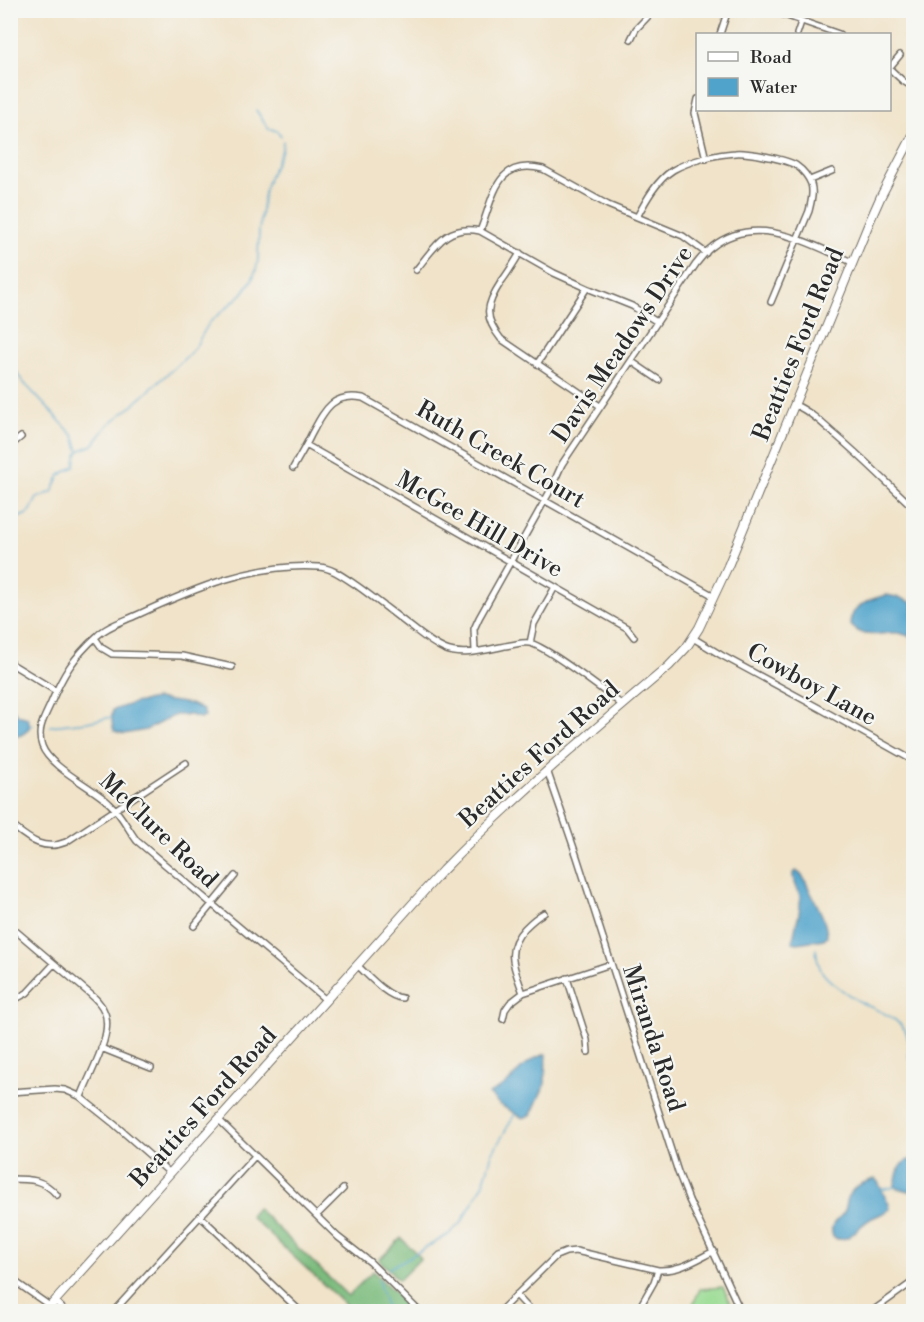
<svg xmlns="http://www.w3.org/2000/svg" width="924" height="1322" viewBox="0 0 924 1322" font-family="'Libre Bodoni',serif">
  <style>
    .green { fill: #9adb93; stroke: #62835f; stroke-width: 1.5 }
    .forest { fill: #7bbb7d; stroke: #537354; stroke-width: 1.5 }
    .water { fill: #50a3cb; stroke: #3e677b; stroke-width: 1.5 }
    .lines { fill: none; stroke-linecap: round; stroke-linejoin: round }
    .stream { stroke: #50a3cb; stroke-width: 1.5 }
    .street-casing { stroke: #706b62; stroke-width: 8 }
    .secondary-casing { stroke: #706b62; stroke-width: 10 }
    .street { stroke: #fff; stroke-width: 5 }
    .secondary { stroke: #fff; stroke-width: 8 }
    .labels { text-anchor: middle; stroke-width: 4.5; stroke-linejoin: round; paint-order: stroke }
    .street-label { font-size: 24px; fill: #2b2b2b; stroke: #f6f6f2 }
  </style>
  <rect width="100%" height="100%" fill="#f6f6f2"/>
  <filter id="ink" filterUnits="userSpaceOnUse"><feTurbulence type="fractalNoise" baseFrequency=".0167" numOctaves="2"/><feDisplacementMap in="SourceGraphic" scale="12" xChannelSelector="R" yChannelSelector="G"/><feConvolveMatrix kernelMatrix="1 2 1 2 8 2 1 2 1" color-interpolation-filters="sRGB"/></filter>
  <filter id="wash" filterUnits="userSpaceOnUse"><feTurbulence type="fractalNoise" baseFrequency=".008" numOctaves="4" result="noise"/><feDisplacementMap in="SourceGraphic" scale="24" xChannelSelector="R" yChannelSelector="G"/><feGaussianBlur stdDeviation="1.35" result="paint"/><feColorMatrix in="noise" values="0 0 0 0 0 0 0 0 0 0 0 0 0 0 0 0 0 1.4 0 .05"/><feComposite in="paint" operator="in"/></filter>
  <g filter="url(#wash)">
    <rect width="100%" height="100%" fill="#f0e3c9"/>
    <path class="green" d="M 723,1287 L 734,1311 L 690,1311 L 700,1289 Z"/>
    <path class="forest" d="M 257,1208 L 348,1296 L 373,1271 L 413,1311 L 352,1311 L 250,1216 Z
      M 401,1238 L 421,1258 L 399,1280 L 379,1260 Z"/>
    <path class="water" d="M 887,595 L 901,598 L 913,603 L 913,637 C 909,636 903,634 899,633 C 881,631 864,642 850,624 C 850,606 872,598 887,595 Z
      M 156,699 L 191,704 L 203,710 L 205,716 L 200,718 L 190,715 L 175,715 L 146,730 L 124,734 L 114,731 C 112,725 111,716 113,710 L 134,703 Z
      M 10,706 L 18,715 L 28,718 L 30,726 C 26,735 19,736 11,737 Z
      M 796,871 C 804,875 806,883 810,891 C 817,905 826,919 827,936 L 824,939 L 797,943 L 793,942 C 794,927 802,912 800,897 C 799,888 792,883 793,873 Z
      M 546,1054 L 545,1084 L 531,1115 L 523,1118 L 500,1105 L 489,1094 C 494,1091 501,1088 506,1084 C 520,1071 527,1059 546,1054 Z
      M 913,1159 L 913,1192 L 894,1187 C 899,1173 896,1162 913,1159 Z
      M 875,1179 L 878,1182 L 889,1204 L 890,1209 C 884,1214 876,1215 869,1220 C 858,1226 847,1246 833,1237 C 828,1222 838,1222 844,1212 C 847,1208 846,1203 848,1198 C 852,1186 864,1182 875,1179 Z"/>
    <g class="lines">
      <path class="stream" d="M 256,110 L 268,128 L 277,131 L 281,137
        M 10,263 L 15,288 L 11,328 L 15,370 L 24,383 L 74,436 L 79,451 L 76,457 L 75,466 L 60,475 L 52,492 L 37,498 L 31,510 L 27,514 L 10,521
        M 79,451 L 93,445 L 109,424 L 132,406 L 185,358 L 194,349 L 209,323 L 242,294 L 252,280 L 256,270 L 258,260 L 259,231 L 264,194 L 269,178 L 282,150 L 283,141
        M 30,726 L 33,725
        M 50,726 L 87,722 L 112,717
        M 816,949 C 818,970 822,975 838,987 C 847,994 856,1000 866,1005 C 879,1011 896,1017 905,1030 C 910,1038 909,1049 909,1058 L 914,1061
        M 880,1190 L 895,1187
        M 388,1269 L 448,1235 L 461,1223 L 483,1185 L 492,1154 L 515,1114
        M 378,1280 L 388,1312"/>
    </g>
  </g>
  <g filter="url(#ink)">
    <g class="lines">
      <defs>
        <path id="street" d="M 770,10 L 839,34
          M 720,34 L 728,10
          M 797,34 L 801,22
          M 631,39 L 636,29 L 654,10
          M 890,67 L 900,55
          M 890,69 L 903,81 L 914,88
          M 698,99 L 695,113 L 706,159
          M 810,180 L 832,171
          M 637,217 C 646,200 657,180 673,170 C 688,161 718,154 735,153 C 747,152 787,159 797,166 C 803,170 809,178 811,184 C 814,193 811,202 809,211 L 771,302
          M 480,231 C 494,198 495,157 543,169 L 608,205 L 683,236 L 706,253
          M 520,253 C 514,263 508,273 501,282 C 486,305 483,317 501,339 L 600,406
          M 416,270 C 435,247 446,224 480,231 L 554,273 L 587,288 L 632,306 L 657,322
          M 631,361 L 659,380
          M 537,364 L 587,288
          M 795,405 C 809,411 821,422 832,432 C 861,456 887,483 914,508
          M 306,445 L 627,628 L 634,637
          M 10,446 L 21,437
          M 293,468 C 299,457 306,446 311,435 C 324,411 332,392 363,398 L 714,596
          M 95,638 L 102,648 L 112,654 L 182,656 L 232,667
          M 693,638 L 721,655 L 819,708 L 914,761
          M 530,643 L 534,624 L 555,587
          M 475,651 L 474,629 L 479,618 L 549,493 L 562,464 L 696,264 C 701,258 706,251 712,247 C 757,212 809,244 852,262
          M 10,663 L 56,691
          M 547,770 L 577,857 L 678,1172 L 689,1200 L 741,1312
          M 10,824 C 28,838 42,852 66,842 L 186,763
          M 10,926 L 89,993 C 95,998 101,1003 104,1011 C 115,1033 89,1074 81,1097
          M 194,926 L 235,876
          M 357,965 C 368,975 387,997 402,998
          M 567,978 L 587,1040 L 588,1052
          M 523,993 C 514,967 504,950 525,928 C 531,922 536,917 544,913
          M 326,1000 L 137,841 C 128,829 121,814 110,804 C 93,787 50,768 42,746 C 36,729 45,717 51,703 C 63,674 74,657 97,636 C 107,626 124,621 137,615 C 193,589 256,562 319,567 C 333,568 345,578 356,585 C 376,599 394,614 414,629 C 423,636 433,644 444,649 C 464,658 491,648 511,645 C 517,644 523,642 529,643 C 543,644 601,689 616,700 L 622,705
          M 10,1002 L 27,993 L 54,964
          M 503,1019 L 505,1010 L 510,1003 L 523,993 L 611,964
          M 101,1048 L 151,1068
          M 10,1092 L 55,1089 L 65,1090 L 79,1096 L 114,1124 L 170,1173
          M 218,1119 L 338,1237 L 370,1262 L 420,1312
          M 10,1179 C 31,1179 43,1179 57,1195
          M 317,1215 L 343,1189
          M 200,1216 L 301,1312
          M 10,1278 L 50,1306 L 54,1312
          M 516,1295 L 532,1312
          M 55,1301 L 66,1312
          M 203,1311 L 204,1312
          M 113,1312 L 255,1156
          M 499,1312 L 556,1256 L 566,1252 L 576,1251 L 658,1270 C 680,1271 694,1261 714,1251
          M 637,1312 L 654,1282 L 658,1270
          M 871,1312 L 914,1281"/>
        <path id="secondary" d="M 45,1312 L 443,870 C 514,797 591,732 669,666 L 686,648 L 699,628 L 728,566 L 869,223 L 881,196 L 914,133"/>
      </defs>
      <use href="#street" class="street-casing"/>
      <use href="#secondary" class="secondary-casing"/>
      <use href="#street" class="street"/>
      <use href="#secondary" class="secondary"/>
    </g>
  </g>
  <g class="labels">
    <g class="street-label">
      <text transform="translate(622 344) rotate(-56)" y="8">Davis Meadows Drive</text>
      <text transform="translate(798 344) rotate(-68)" y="8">Beatties Ford Road</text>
      <text transform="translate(501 454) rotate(30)" y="8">Ruth Creek Court</text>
      <text transform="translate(480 524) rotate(30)" y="8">McGee Hill Drive</text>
      <text transform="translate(812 684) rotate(29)" y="8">Cowboy Lane</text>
      <text transform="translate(539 754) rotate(-42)" y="8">Beatties Ford Road</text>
      <text transform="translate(159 830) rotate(44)" y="8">McClure Road</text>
      <text transform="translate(654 1038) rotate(72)" y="8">Miranda Road</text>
      <text transform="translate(203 1107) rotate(-48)" y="8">Beatties Ford Road</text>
    </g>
  </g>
  <rect width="924" height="1322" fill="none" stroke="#f6f6f2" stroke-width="36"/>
  <rect x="696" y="33" width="195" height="78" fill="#f6f6f2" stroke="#a5a5a2" stroke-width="1.5"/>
  <rect x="708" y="52" width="30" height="9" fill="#ffffff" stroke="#a5a5a2" stroke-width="1.5"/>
  <text x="750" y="63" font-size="18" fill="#2b2b2b">Road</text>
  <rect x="708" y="78" width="30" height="18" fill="#50a3cb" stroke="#a5a5a2" stroke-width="1.5"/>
  <text x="750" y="93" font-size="18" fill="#2b2b2b">Water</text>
</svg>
